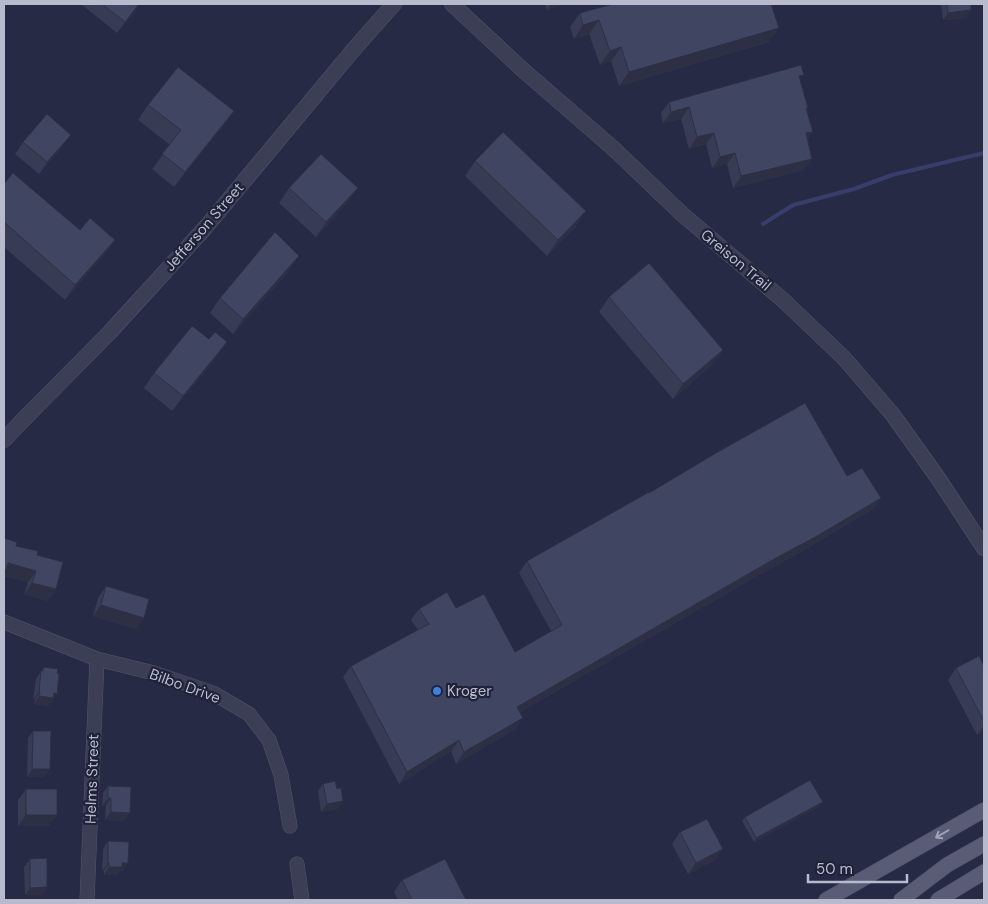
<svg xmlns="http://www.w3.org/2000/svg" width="988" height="904" viewBox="0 0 988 904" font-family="'DM Sans',sans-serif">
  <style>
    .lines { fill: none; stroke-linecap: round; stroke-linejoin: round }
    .stream { stroke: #383e6a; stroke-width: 4 }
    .minor-casing { stroke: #53556b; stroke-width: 15 }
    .tertiary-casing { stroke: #53556b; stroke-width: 16 }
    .primary-casing { stroke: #41445a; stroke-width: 16 }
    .minor { stroke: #3b3e54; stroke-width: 14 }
    .tertiary { stroke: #3b3e54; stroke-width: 15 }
    .primary { stroke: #595c74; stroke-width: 15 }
    .wall { fill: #373b54 }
    .shaded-wall { fill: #2d3045 }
    .building { fill: #404562; stroke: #2d3045 }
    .oneway { stroke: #a0a2b7 }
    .shop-dot { fill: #3f7fe0; stroke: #1f2239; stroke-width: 2 }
    .labels { text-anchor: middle; stroke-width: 4.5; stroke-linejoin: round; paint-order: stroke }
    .street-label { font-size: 15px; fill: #b8bacd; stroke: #1f2239 }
    .poi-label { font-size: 15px; fill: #b8bacd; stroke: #1f2239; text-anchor: start }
  </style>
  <rect width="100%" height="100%" fill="#262a44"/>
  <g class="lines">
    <path class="stream" d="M 763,224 L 793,205 L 854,189 L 892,175 L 984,153"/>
    <defs>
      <path id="minor" d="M 4,622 L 97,659 L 154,673 L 213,693 L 249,714 L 269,740 L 281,775 L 290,826
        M 297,864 L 302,900
        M 87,900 L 97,659"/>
      <path id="tertiary" d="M 452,4 L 523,70 L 614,149 L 682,214 L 783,300 L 844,358 L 893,415 L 938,478 L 984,548
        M 4,440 L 25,418 L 110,332 L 205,228 L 354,49 L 394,4"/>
      <path id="primary" d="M 826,900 L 984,810
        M 901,900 L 947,865 L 984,844
        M 938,900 L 984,872"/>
    </defs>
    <use href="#minor" class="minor-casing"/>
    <use href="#tertiary" class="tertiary-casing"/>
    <use href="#primary" class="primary-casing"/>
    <use href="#minor" class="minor"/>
    <use href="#tertiary" class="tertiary"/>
    <use href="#primary" class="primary"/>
  </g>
  <path class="wall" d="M 81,4 L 139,4 L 131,16 L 117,33 Z
    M 545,4 L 562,4 L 547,10 Z
    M 613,4 L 775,4 L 772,9 L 769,42 L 619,86 L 611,61 L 600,65 L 589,34 L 574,39 L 570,27 L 580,13 Z
    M 941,4 L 971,4 L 966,18 L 943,20 Z
    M 800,80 L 808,108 L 807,109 L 807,139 L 812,159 L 804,170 L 733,188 L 727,164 L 712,168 L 706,144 L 689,149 L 681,119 L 663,123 L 661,113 L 669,102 Z
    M 148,105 L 234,111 L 223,126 L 174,187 L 152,169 L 170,145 L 138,120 Z
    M 23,142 L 63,146 L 39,174 L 15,154 Z
    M 475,161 L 576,226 L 547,256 L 465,176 Z
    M 4,184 L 80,230 L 115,240 L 104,255 L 65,300 L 4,247 Z
    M 289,188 L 358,188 L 347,203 L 316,237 L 279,203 Z
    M 289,271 L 233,334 L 210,313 L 220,298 Z
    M 609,297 L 723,350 L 712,365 L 673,399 L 599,312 Z
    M 217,357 L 172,411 L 144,388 L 154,373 Z
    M 847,476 L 881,498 L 873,509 L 811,546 L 768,570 L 520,712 L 516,729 L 456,764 L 451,751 L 399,784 L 343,677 L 351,666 L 418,630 L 411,620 L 419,609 L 456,608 L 515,652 L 551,631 L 519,573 L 527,561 L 649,493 Z
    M 4,538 L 16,546 L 37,555 L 48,601 L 24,594 L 28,582 L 4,576 Z
    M 106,586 L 136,629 L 93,616 L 98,598 Z
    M 984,666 L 984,731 L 977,735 L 948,680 L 956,668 Z
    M 44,667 L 57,673 L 57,694 L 48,706 L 34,704 L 35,699 L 33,699 L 36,679 Z
    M 33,731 L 44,777 L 27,777 L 28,738 Z
    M 323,784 L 338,809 L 321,812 L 318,791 Z
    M 108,786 L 124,821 L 105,820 L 106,806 L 102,806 L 103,793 Z
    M 26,789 L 49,826 L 18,826 L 18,800 Z
    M 820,806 L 754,842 L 742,821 L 745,817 Z
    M 680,832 L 715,860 L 688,874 L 672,844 Z
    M 108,841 L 123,871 L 120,871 L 117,875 L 104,875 L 104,871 L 102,871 L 103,849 Z
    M 30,859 L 47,887 L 42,895 L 25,895 L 24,867 Z
    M 402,880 L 466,900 L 398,900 L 394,892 Z"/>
  <path class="shaded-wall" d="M 139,4 L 131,16 L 117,33 L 125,22 Z
    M 551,4 L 562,4 L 547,10 Z
    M 771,4 L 775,4 L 767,17 Z
    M 971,10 L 966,18 L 943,20 L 948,13 Z
    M 599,20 L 589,34 L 574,39 L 583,25 Z
    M 779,28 L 769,42 L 619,86 L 629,72 Z
    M 621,47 L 611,61 L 600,65 L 610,51 Z
    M 689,107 L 681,119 L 663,123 L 671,112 Z
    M 234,111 L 223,126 L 174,187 L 185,172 Z
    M 813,132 L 805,143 L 806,133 Z
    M 714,133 L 706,144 L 689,149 L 697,137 Z
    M 71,135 L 63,146 L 39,174 L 47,162 Z
    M 735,153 L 727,164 L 712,168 L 720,157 Z
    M 812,159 L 804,170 L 733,188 L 741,176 Z
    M 358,188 L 347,203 L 316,237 L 326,222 Z
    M 586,211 L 576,226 L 547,256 L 558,240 Z
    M 115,240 L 104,255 L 65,300 L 75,285 Z
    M 299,256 L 289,271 L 233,334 L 243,319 Z
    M 227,342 L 217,357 L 172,411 L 183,396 Z
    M 723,350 L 712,365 L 673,399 L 683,384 Z
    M 881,498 L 873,509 L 811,546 L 768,570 L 509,718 L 517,707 Z
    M 8,563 L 36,571 L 28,582 L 4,576 L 4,569 Z
    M 32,583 L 56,589 L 48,601 L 24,594 Z
    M 101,605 L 144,618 L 136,629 L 93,616 Z
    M 39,692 L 40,692 L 35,699 L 33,699 Z
    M 54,693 L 57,694 L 48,706 L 34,704 L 39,696 Z
    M 523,718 L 516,729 L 456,764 L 464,752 Z
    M 984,725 L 984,731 L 977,735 Z
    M 459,740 L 451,751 L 399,784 L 407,772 Z
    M 32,769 L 50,769 L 44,777 L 27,777 Z
    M 108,798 L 111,798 L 106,806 L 102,806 Z
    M 343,801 L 338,809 L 321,812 L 327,804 Z
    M 823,802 L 820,806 L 754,842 L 756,838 Z
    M 111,812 L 130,813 L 124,821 L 105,820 Z
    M 26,815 L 57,815 L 49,826 L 18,826 Z
    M 723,849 L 715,860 L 688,874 L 696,863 Z
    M 108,863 L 109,863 L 104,871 L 102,871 Z
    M 122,863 L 128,863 L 123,871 L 120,871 L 117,875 L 104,875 L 109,867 Z
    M 47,887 L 42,895 L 25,895 L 30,888 Z"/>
  <path class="building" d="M 102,4 L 139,4 L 125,22 Z
    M 613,4 L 772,4 L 771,4 L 779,28 L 629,72 L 621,47 L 610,51 L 599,20 L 583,25 L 580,13 Z
    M 947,4 L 971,4 L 971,10 L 948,13 Z
    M 801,65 L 804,75 L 799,76 L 808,108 L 806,108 L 813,132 L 806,133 L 812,159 L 741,176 L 735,153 L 720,157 L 714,133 L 697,137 L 689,107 L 671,112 L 669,102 Z
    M 178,67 L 234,111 L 185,172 L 162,154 L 181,130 L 148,105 Z
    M 47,114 L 71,135 L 47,162 L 23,142 Z
    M 503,132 L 586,211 L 558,240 L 475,161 Z
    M 321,154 L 358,188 L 326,222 L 289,188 Z
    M 13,173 L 80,230 L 90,218 L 115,240 L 75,285 L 4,222 L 4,184 Z
    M 275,232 L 299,256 L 243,319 L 220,298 Z
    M 649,263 L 723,350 L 683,384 L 609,297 Z
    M 192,326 L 209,339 L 215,332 L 227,342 L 183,396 L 154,373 Z
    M 805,403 L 847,476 L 862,468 L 881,498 L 819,535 L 776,558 L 517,707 L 523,718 L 464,752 L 459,740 L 407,772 L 351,666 L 429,624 L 419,609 L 447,592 L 456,608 L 484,594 L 515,652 L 562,625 L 527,561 L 649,492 L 649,493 L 716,453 Z
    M 4,538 L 17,542 L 16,546 L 38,551 L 37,555 L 63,562 L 56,589 L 32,583 L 36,571 L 8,563 L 6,570 L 4,569 Z
    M 106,586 L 149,599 L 144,618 L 101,605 Z
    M 979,656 L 984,666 L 984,721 L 956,668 Z
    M 44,667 L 58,669 L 57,673 L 59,674 L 57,694 L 54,693 L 53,698 L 39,696 L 40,692 L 39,692 L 41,671 L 43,671 Z
    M 33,731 L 51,731 L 50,769 L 32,769 Z
    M 810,780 L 823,802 L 756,838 L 745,817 Z
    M 335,781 L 337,789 L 341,788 L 343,801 L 327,804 L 323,784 Z
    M 108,786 L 131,787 L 130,813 L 111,812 L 111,798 L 108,798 Z
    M 26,789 L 57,789 L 57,815 L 26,815 Z
    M 707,819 L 723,849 L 696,863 L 680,832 Z
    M 108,841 L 129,842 L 128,863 L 122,863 L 122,867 L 109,867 L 109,863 L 108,863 Z
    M 47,858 L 47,887 L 30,888 L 30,859 Z
    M 445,859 L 466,900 L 412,900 L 402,880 Z"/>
  <defs><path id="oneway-shaft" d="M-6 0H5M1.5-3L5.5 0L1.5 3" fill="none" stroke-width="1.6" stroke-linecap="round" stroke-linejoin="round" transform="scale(1.25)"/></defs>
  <use class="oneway" href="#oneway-shaft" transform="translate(942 834) rotate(150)"/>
  <circle class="shop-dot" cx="437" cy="691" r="5"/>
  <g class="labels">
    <g class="street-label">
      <text transform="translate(204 227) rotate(-49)" y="5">Jefferson Street</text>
      <text transform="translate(736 260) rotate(40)" y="5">Greison Trail</text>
      <text transform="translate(185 686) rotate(20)" y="5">Bilbo Drive</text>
      <text transform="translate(92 779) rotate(-88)" y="5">Helms Street</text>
    </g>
    <g class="poi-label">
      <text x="447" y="696">Kroger</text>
    </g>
  </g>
  <rect width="988" height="904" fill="none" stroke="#b8bacd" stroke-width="10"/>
  <path d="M808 874v8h99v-8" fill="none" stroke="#b8bacd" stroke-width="2.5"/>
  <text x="816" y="874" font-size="15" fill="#b8bacd" stroke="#1f2239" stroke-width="4" paint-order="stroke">50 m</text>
</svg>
